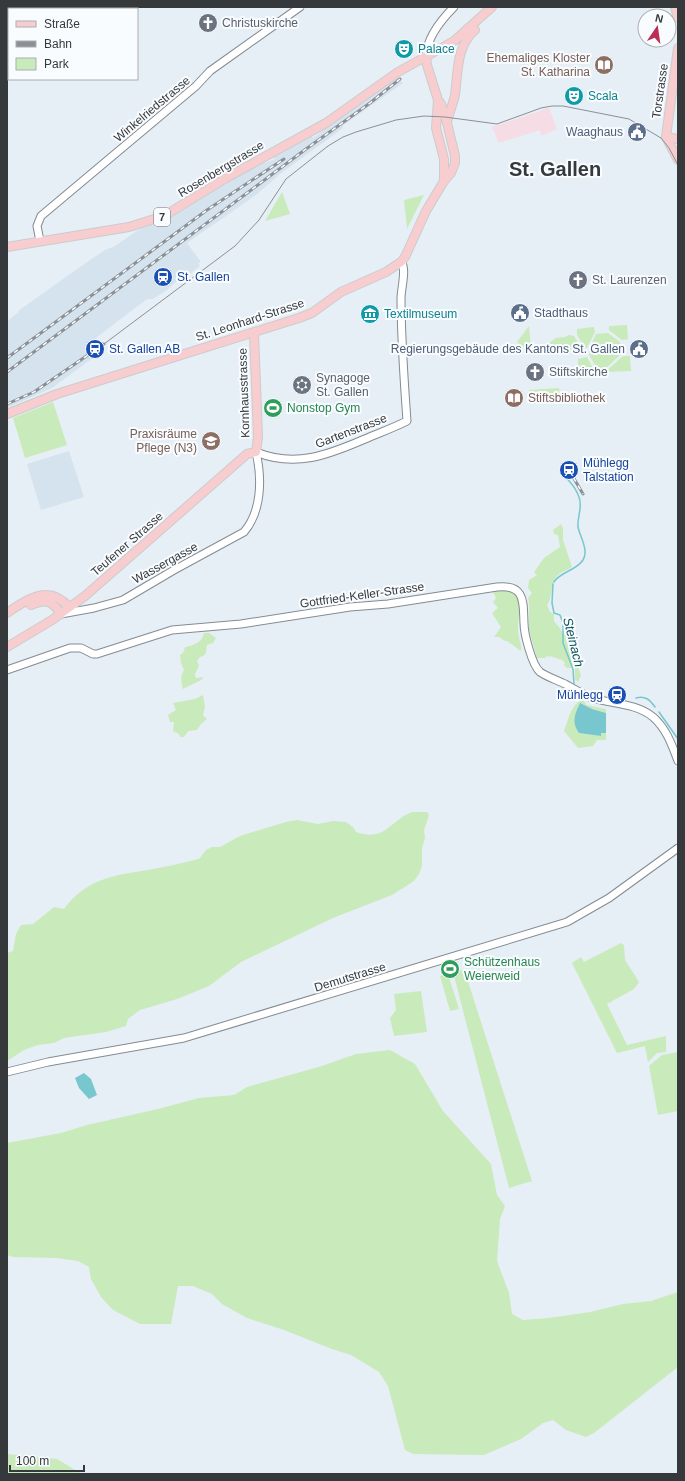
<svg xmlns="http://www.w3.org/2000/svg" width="685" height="1481" viewBox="0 0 685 1481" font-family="Helvetica,sans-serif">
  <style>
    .commercial { fill: #f6dce4 }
    .built { fill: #d5e3ee }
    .green { fill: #c9eaba }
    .water { fill: #78c6ce }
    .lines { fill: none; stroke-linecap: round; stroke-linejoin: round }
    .stream { stroke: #78c6ce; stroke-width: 1.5 }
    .minor-casing { stroke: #848b91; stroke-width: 9 }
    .major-casing { stroke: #cbcccc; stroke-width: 10 }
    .minor { stroke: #fff; stroke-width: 7 }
    .major { stroke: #f8cdd0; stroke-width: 8 }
    .tram { stroke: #8a9095; stroke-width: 1 }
    .rail-casing { stroke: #8a9095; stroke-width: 3 }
    .rail { stroke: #f9fcff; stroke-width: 1.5; stroke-dasharray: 4.5; stroke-linecap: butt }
    .labels { text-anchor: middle; stroke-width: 4; stroke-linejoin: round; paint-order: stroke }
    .shield { fill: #f9fcff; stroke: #707476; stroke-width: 1 }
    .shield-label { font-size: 11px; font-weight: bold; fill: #36393c }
    .worship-label { font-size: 12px; fill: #5b616d; stroke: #f9fcff; text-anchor: start }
    .culture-label { font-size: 12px; fill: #0d838f; stroke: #f9fcff; text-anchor: start }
    .education-label { font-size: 12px; fill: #785e54; stroke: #f9fcff; text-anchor: end }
    .street-label { font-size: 12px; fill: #36393c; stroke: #f9fcff }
    .service-label { font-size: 12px; fill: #4e5e75; stroke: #f9fcff; text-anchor: end }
    .transit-label { font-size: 12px; fill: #164399; stroke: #f9fcff; text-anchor: start }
    .leisure-label { font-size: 12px; fill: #27864d; stroke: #f9fcff; text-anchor: start }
    .water-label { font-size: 13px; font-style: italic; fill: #0d5359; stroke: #f9fcff }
    .town-label { font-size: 20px; font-weight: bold; fill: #36393c; stroke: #f9fcff }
  </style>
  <rect width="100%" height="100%" fill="#e7eff6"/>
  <path class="commercial" d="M 549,108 L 557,129 L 541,136 L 540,130 L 499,143 L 492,127 Z"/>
  <path class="built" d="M 397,77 L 403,83 L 342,126 L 343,128 L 280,174 L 256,195 L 187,243 L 201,262 L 198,263 L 200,266 L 187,276 L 177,281 L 167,290 L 153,299 L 147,299 L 96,338 L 105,349 L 52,388 L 7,408 L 7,321 L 19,312 L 18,311 L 87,262 L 105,250 L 115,246 L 138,230 L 172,217 L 241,174 L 253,167 L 275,159 L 273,156 L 311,135 L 313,138 Z
    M 69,451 L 84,497 L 41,510 L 27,464 Z"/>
  <path class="green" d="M 282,192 L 290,214 L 265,221 Z
    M 424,195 L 407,229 L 404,200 Z
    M 627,325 L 628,339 L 622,340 L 609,330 L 609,326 Z
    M 529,326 L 531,348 L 525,348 L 517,342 Z
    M 594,327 L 595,332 L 587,348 L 585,348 L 577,335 L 577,329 Z
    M 608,333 L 620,342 L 620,347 L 591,349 L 590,347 L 596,334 Z
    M 569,335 L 574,336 L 582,349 L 581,351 L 546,354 L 541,349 L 556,338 L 565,337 Z
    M 620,349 L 621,354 L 604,370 L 598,370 L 589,355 L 590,352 Z
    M 623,356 L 630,356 L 631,371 L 605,372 Z
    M 587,357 L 595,372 L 596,377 L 584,377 L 584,378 L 578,379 L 580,367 L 578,365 L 578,359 Z
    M 559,388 L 560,402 L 529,404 L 529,390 Z
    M 53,402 L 67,445 L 25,458 L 13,418 Z
    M 561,524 L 563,528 L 563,540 L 572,567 C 568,570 562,571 558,575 C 549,584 554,596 547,605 L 550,612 L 554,614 L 554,621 L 559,627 L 564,635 L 568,635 L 569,652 C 578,656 577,667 581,675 L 578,682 L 575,679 L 575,668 L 567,668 L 564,665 L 565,663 L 562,660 L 550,656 L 549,657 L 547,656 L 545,658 L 537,658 L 529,630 L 529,603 L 528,598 L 532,593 L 528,588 L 529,580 L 537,575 L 534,572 L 544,558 L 560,547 L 558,535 L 554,534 L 553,530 Z
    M 506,590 C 528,597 517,612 518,630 C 518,637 522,644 521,651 L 507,641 L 505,641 L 499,637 L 494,637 L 501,627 L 492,613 L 498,608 L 493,602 L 496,598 L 493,592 Z
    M 204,633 L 209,633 L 216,638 L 213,643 L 207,645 L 206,653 L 203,656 L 200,657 L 197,661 L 199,666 L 195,674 L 196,678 L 202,677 L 203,679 L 183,689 C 181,682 180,676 184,670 L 181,663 L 180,655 L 183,653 L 185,647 C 194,645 202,643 204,633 Z
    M 203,695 L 205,707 L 203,715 L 207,719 L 201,724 L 197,730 L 188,731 L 184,737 L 180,737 L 179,734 L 173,731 L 174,722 L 170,722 L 168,715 L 176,710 L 173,703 L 195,699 Z
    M 582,700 L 585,702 L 586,705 L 606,709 L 606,713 L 592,709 L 579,733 L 601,736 L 601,733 L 606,733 L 606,740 L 597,740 L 593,746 L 578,748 L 564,731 C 568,721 571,704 582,700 Z
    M 412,812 L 427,812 L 429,815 L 424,830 L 425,838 L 422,848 L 422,866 L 419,874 L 414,881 L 392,895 L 333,918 L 241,962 L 209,986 L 177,999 L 140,1010 L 128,1019 L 126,1026 L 106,1032 L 64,1038 L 54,1043 L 38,1045 L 24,1050 L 7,1061 L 7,953 L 13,951 L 16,934 L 21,925 L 33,924 L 54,907 L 64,909 C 86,879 114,875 148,870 C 165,867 182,863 199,859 L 206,850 L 212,847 L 220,847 L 240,836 L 256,831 L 286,822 L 297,820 L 318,824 L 333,821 L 346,822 L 353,827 L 356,832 C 386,842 389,821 412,812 Z
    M 621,943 L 624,945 L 625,960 L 639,982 L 634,989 L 607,1004 L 627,1045 L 666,1036 L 666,1052 L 657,1053 L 648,1062 L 645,1046 L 617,1053 L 572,963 L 581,957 L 584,962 Z
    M 464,969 L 532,1181 L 509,1188 L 453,972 Z
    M 448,974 L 459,1009 L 450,1011 L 440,976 Z
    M 421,991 L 427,1032 L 394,1036 L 390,1018 L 396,1010 L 394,994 Z
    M 390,1050 L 415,1064 L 443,1111 L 491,1164 L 497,1195 L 505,1206 L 500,1219 L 497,1261 L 509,1293 L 512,1314 L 523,1320 L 549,1318 L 590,1312 L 623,1304 L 651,1301 L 678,1292 L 678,1367 L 594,1433 L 586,1437 L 566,1430 L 553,1420 L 543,1423 L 521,1439 L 484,1455 L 413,1454 L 405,1450 L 388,1386 L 379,1372 L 351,1355 L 332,1349 L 284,1330 L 247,1318 L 222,1304 L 212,1294 L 193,1286 L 178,1286 L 171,1324 L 140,1324 L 113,1310 L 101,1297 L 91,1279 L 89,1267 L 78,1261 L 56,1258 L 13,1257 L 7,1255 L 7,1143 L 61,1133 L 87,1125 L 158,1109 L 199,1098 L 234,1095 L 247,1087 L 322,1066 L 356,1054 Z
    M 678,1052 L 678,1111 L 658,1115 L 649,1066 L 662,1055 Z
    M 7,1454 L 57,1459 L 82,1474 L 7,1474 Z"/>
  <path class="water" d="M 580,703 L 592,709 L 606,713 L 606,733 L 601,733 L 601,736 L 579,733 C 571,722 575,714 580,703 Z
    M 84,1073 L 91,1079 L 97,1095 L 89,1099 L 79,1088 L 75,1078 Z"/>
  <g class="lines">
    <path class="stream" d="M 554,582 C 561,571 576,571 583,560 C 589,550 580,537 578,527 C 577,517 583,507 579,497 C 574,483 569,483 562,472
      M 553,584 L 552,603 L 554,613 L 560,615 L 563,623 L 563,643 L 573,669 L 574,684
      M 636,698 C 645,695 650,700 655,707
      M 659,712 L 678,739"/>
    <defs>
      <path id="minor" d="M 426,56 C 427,38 441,20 454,7
        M 40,241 L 37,226 L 41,216 L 196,86 L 210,71 L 300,7
        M 256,452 C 295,468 328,455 365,439 C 379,433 393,428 407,421 C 404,380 401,339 401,298 C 401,289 407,268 401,262
        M 61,614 L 94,608 L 123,600 L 174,570 L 244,532 C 262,511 262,478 256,452
        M 7,670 L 70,648 L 81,648 L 93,654 L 97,654 L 172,630 L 241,624 L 350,607 L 388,604 L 497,587 C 526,584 523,603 524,623 C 524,634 532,665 540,672 C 547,677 557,680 565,684 C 574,689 582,694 592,698 C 612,704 636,703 653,717 C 666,728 672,745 678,761
        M 7,1072 L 48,1062 L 184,1038 L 567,922 L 609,898 L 678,848"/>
      <path id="major" d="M 675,7 L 678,18
        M 426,56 L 427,65 L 438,100 L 436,128 L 444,159 L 444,181
        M 447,122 C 449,113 453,104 455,95 C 458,73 456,46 475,30
        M 666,137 L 678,48
        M 666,137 L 678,160
        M 666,137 L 678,139
        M 7,247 L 129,227 L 164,216 L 226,178 L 326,123 L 398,72 L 454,41 L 492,7
        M 7,414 L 57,394 L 299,318 L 312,313 L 341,292 L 386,272 L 401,262 L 405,257 L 426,211 L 444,181 L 451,173 L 455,163 L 455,156 L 447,123 L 441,104 L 438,100
        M 31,605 C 46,599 51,600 61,614
        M 7,613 C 27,599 49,584 69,607
        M 7,647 L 52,620 L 85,596 L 247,454 L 256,452 L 258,437 L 254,333"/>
    </defs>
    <use href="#minor" class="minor-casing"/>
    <use href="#major" class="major-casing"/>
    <use href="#minor" class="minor"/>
    <use href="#major" class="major"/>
    <path class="tram" d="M 104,344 L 235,246 L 259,220 L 286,179 L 328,146 L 343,137 L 356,132 L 396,120 L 424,116 L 445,117 L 497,124 L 541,108 L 552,106 L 563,106 L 629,119 L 661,138 L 669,148 L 678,165"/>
    <defs>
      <path id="rail" d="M 7,358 L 207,210 L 284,159
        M 7,372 L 306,149 L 370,103 L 400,79
        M 7,404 L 34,392 L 104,344
        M 569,470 L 583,494"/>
    </defs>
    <use href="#rail" class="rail-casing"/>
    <use href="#rail" class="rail"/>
  </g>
  <defs>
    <symbol id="church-disc" viewBox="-11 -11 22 22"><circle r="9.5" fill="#6b7280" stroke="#f9fcff"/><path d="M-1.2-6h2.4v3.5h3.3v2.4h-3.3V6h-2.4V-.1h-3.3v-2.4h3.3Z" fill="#fff"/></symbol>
    <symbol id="theatre-disc" viewBox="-11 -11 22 22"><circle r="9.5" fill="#0f9aa8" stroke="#f9fcff"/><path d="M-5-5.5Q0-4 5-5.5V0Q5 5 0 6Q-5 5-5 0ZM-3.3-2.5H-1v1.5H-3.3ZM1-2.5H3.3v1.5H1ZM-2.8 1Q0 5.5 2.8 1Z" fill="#fff"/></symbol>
    <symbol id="library-disc" viewBox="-11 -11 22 22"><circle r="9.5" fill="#8d6e63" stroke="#f9fcff"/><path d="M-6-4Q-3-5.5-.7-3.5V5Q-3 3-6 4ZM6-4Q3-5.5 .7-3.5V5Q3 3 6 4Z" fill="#fff"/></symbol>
    <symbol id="civic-disc" viewBox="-11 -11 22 22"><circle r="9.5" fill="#5c6f8a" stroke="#f9fcff"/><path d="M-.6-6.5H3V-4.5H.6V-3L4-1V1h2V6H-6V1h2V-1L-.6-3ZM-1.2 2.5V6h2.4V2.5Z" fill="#fff"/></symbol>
    <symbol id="station-disc" viewBox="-11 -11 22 22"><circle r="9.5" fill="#1a4fb4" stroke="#f9fcff"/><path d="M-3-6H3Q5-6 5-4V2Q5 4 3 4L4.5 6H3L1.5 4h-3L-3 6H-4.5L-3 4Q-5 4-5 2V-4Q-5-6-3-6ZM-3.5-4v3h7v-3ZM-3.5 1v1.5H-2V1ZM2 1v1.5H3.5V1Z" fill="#fff"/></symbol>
    <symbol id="museum-disc" viewBox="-11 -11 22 22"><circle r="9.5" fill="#0f9aa8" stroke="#f9fcff"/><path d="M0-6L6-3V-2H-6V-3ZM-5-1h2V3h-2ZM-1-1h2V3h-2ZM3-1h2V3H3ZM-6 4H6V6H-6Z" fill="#fff"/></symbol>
    <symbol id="synagogue-disc" viewBox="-11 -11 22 22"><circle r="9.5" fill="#6b7280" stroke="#f9fcff"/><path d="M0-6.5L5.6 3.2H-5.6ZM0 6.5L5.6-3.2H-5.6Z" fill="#fff"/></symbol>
    <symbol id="stadium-disc" viewBox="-11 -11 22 22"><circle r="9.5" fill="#2e9e5b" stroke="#f9fcff"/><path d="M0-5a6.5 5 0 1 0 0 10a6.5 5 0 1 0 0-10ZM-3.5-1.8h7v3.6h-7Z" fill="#fff"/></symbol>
    <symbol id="university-disc" viewBox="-11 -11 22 22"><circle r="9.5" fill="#8d6e63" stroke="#f9fcff"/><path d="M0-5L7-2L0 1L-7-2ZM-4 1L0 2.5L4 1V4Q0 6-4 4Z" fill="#fff"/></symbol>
  </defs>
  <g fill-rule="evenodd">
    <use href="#church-disc" x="197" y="12" width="22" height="22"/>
    <use href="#theatre-disc" x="393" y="38" width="22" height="22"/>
    <use href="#library-disc" x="593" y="54" width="22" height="22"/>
    <use href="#theatre-disc" x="563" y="85" width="22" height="22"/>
    <use href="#civic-disc" x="626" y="121" width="22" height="22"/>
    <use href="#station-disc" x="152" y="266" width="22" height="22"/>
    <use href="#church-disc" x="567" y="269" width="22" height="22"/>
    <use href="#civic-disc" x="509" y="302" width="22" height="22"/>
    <use href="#museum-disc" x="359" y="303" width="22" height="22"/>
    <use href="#station-disc" x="84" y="338" width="22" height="22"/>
    <use href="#civic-disc" x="628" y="338" width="22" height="22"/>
    <use href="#church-disc" x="524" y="361" width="22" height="22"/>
    <use href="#synagogue-disc" x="291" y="374" width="22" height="22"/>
    <use href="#library-disc" x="503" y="387" width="22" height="22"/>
    <use href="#stadium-disc" x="262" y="397" width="22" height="22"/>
    <use href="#university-disc" x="200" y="430" width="22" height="22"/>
    <use href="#station-disc" x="558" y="459" width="22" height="22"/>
    <use href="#station-disc" x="606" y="684" width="22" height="22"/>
    <use href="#stadium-disc" x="439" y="958" width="22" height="22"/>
  </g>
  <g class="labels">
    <rect class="shield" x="154" y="208" width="16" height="18" rx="3"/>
    <g class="shield-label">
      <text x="162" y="221">7</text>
    </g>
    <g class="worship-label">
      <text x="222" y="27">Christuskirche</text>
      <text x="592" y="284">St. Laurenzen</text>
      <text x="549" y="376">Stiftskirche</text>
      <text x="316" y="382">Synagoge<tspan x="316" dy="14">St. Gallen</tspan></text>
    </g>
    <g class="culture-label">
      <text x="418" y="53">Palace</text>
      <text x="588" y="100">Scala</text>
      <text x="384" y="318">Textilmuseum</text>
    </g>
    <g class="education-label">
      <text x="590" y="62">Ehemaliges Kloster<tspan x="590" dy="14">St. Katharina</tspan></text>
      <text x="528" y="402" text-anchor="start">Stiftsbibliothek</text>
      <text x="197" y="438">Praxisräume<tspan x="197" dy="14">Pflege (N3)</tspan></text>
    </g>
    <g class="street-label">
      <text transform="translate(660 91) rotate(-82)" y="4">Torstrasse</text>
      <text transform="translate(152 109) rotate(-40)" y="4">Winkelriedstrasse</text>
      <text transform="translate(221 169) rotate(-31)" y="4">Rosenbergstrasse</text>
      <text transform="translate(250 320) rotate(-18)" y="4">St. Leonhard-Strasse</text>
      <text transform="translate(244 393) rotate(-92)" y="4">Kornhausstrasse</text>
      <text transform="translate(351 431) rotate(-21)" y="4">Gartenstrasse</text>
      <text transform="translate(127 544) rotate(-41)" y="4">Teufener Strasse</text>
      <text transform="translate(165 563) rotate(-29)" y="4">Wassergasse</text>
      <text transform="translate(362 595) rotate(-8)" y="4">Gottfried-Keller-Strasse</text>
      <text transform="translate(350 977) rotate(-17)" y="4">Demutstrasse</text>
    </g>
    <g class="service-label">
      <text x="623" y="136">Waaghaus</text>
      <text x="534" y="317" text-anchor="start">Stadthaus</text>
      <text x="625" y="353">Regierungsgebäude des Kantons St. Gallen</text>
    </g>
    <g class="transit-label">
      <text x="177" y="281">St. Gallen</text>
      <text x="109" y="353">St. Gallen AB</text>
      <text x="583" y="467">Mühlegg<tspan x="583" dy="14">Talstation</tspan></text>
      <text x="603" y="699" text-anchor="end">Mühlegg</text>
    </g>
    <g class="leisure-label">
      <text x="287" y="412">Nonstop Gym</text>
      <text x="464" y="966">Schützenhaus<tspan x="464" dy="14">Weierweid</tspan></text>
    </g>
    <g class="water-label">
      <text transform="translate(574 642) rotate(76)" y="5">Steinach</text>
    </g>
    <g class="town-label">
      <text x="555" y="176">St. Gallen</text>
    </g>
  </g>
  <rect width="685" height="1481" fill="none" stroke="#36393c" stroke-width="16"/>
  <rect x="8" y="8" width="130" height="72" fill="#f9fcff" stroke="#abaeb1"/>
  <rect x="16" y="21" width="20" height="6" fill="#f8cdd0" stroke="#abaeb1"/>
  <text x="44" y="28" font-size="12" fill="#36393c">Straße</text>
  <rect x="16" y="41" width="20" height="6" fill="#8a9095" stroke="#abaeb1"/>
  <text x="44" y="48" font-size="12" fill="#36393c">Bahn</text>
  <rect x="16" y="58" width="20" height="12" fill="#c9eaba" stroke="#abaeb1"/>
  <text x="44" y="68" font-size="12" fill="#36393c">Park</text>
  <g transform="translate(657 28) rotate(13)"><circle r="19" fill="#f9fcff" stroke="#abaeb1"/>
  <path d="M0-3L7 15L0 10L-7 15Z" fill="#bc2d55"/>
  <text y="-6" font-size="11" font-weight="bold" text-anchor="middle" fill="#36393c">N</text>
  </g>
  <path d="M10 1465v6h74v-6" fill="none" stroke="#36393c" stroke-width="2"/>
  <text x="16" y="1465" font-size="12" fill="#36393c" stroke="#f9fcff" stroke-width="3" paint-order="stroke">100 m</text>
</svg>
